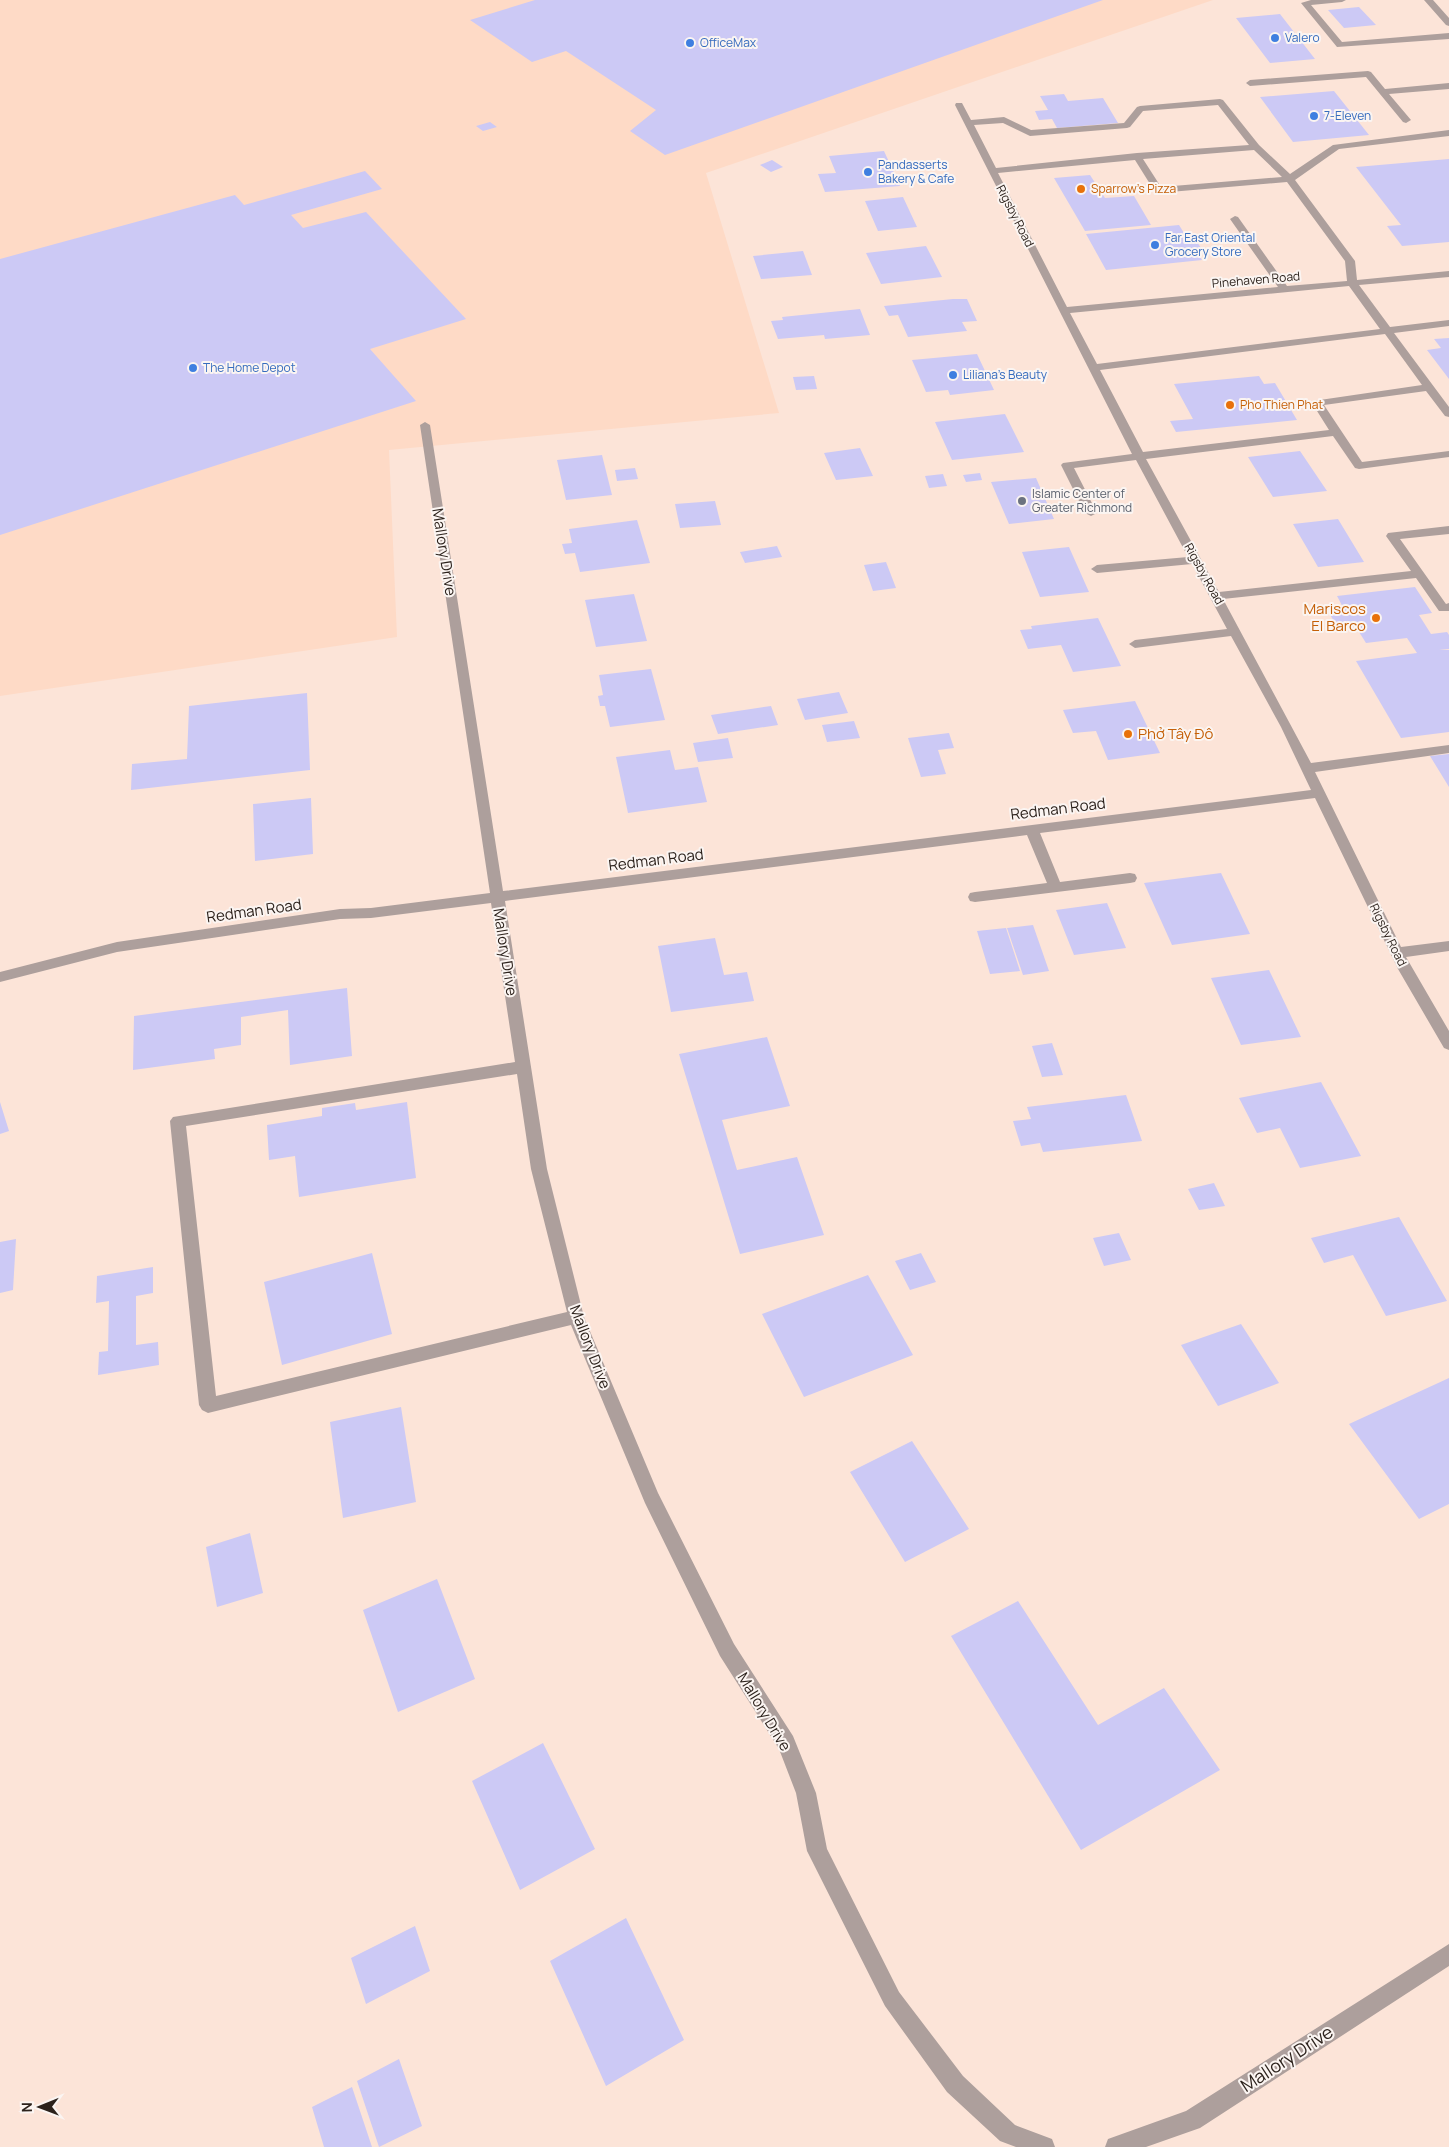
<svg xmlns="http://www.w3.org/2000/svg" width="1449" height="2147" viewBox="0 0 1449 2147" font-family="Manrope,sans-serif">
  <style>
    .built { fill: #fedac6 }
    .building { fill: #ccc9f5 }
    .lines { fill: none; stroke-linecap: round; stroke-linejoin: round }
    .minor { fill: #ad9f9c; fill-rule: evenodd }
    .shop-dot { fill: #3f7fe0; stroke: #fbf5f2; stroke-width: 2 }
    .food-dot { fill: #e8710a; stroke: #fbf5f2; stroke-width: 2 }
    .worship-dot { fill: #6b7280; stroke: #fbf5f2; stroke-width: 2 }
    .labels { text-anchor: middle; stroke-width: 4; stroke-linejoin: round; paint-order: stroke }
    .far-shop-label { font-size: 12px; fill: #366cbe; stroke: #fbf5f2; text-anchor: start }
    .far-food-label { font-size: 12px; fill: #c56008; stroke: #fbf5f2; text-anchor: start }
    .far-street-label { font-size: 12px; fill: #2c221c; stroke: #fbf5f2 }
    .far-worship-label { font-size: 12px; fill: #5b616d; stroke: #fbf5f2; text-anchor: start }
    .street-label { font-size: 15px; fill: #2c221c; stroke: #fbf5f2 }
    .food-label { font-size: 15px; fill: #c56008; stroke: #fbf5f2; text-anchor: end }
    .near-street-label { font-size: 18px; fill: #2c221c; stroke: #fbf5f2 }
  </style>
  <rect width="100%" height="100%" fill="#fce4d8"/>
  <path class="built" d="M 0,0 L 1213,0 L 706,173 L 779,413 L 389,450 L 397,637 L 0,696 Z"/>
  <path class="building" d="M 535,0 L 1103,0 L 665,155 L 630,131 L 656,110 L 566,51 L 532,62 L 470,20 Z
    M 1359,7 L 1376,25 L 1344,28 L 1328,10 Z
    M 1280,14 L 1315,59 L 1270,63 L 1236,18 Z
    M 1334,91 L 1369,135 L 1293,142 L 1260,97 Z
    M 1064,94 L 1068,101 L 1103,98 L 1118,123 L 1057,128 L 1052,119 L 1039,120 L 1035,111 L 1048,110 L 1040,96 Z
    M 490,122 L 497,127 L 483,131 L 476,126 Z
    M 884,151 L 900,186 L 825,192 L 818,174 L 836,173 L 829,156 Z
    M 1449,159 L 1449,242 L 1402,246 L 1387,226 L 1401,225 L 1356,167 Z
    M 772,160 L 783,167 L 771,172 L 760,165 Z
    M 365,171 L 382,189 L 291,215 L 303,228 L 366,212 L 466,319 L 370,349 L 416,401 L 0,535 L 0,259 L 235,195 L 244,205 Z
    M 1090,175 L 1105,198 L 1134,196 L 1151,225 L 1085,231 L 1054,178 Z
    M 903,197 L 917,227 L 878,231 L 865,201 Z
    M 1179,225 L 1184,233 L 1191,232 L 1204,253 L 1198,254 L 1202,260 L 1106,270 L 1086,234 Z
    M 926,246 L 942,277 L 881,284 L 866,253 Z
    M 803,251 L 812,275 L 761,279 L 753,256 Z
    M 953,299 L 967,299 L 977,321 L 962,322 L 967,331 L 908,337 L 898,315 L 889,316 L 884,306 Z
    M 860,309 L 870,335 L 825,339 L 824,335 L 778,339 L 771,321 L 783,320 L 782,317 Z
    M 1449,338 L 1449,379 L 1427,350 L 1441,348 L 1434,339 Z
    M 977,354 L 994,390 L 950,395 L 948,390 L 926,392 L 912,360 Z
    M 814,376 L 817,389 L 796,390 L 793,377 Z
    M 1259,376 L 1264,384 L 1275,383 L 1297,420 L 1176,432 L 1170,421 L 1193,419 L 1174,384 Z
    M 1005,414 L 1024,452 L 952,460 L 935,422 Z
    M 860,448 L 873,476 L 836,480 L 824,453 Z
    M 1300,451 L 1327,491 L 1273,497 L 1248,457 Z
    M 602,455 L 612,495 L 566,500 L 557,460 Z
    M 635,468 L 638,479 L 617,481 L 615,470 Z
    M 980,473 L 982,480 L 966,482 L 963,475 Z
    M 943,474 L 947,486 L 929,488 L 925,476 Z
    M 1036,478 L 1054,519 L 1009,524 L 991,482 Z
    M 715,501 L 721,525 L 680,528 L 675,504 Z
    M 1338,519 L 1364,562 L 1318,567 L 1293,524 Z
    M 637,520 L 650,563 L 580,572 L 575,553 L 565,554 L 562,544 L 572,543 L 569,529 Z
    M 777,546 L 782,557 L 745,563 L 740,552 Z
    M 1069,547 L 1089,592 L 1040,597 L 1022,552 Z
    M 886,562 L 896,588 L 873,591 L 864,565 Z
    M 1415,587 L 1432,613 L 1419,615 L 1431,634 L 1447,632 L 1449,635 L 1449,649 L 1439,650 L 1449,650 L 1449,732 L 1401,738 L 1356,661 L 1417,653 L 1407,638 L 1366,643 L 1354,624 L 1337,626 L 1329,613 L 1345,611 L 1337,596 Z
    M 634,594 L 647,641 L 596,647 L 585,600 Z
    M 1098,618 L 1121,666 L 1073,672 L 1061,645 L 1028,649 L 1020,630 L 1032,629 L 1031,626 Z
    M 651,669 L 665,720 L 610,727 L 605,706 L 600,706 L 598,696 L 603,695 L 599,675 Z
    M 839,692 L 848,713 L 805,720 L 797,699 Z
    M 307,693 L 310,770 L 131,790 L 132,764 L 187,759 L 189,706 Z
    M 1135,701 L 1160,753 L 1108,760 L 1096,731 L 1073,733 L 1063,710 Z
    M 771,706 L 778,725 L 718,734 L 711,715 Z
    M 854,721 L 860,738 L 827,742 L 822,725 Z
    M 949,733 L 954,748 L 938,750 L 946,774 L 921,777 L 908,738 Z
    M 728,738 L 733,758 L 698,762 L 693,743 Z
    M 670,750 L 675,770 L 698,767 L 707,802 L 628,813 L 616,757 Z
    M 1449,754 L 1449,787 L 1430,756 Z
    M 311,798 L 313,854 L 255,861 L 253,804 Z
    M 1221,873 L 1250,934 L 1172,945 L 1144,883 Z
    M 1107,903 L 1126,948 L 1074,955 L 1056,910 Z
    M 1033,925 L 1049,971 L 1023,975 L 1007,928 Z
    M 1006,928 L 1020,971 L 990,974 L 977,931 Z
    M 715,938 L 724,975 L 747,972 L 754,1001 L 671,1012 L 658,946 Z
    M 1269,970 L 1301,1037 L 1241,1045 L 1211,978 Z
    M 347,988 L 352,1056 L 290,1065 L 288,1010 L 241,1017 L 241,1045 L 214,1049 L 215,1059 L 133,1070 L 134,1016 Z
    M 767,1037 L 790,1106 L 722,1120 L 737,1170 L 797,1157 L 824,1235 L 740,1254 L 679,1054 Z
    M 1052,1043 L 1063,1075 L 1042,1077 L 1032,1046 Z
    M 1321,1082 L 1361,1156 L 1300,1168 L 1280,1128 L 1257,1133 L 1239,1098 Z
    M 1126,1095 L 1142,1141 L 1043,1152 L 1040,1143 L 1021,1146 L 1013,1121 L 1031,1119 L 1027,1107 Z
    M 0,1102 L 9,1131 L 0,1134 Z
    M 407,1102 L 416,1178 L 299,1197 L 295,1156 L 269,1160 L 267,1125 L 322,1116 L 322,1108 L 355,1103 L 356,1110 Z
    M 1214,1183 L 1225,1206 L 1199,1210 L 1188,1189 Z
    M 1399,1217 L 1447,1301 L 1386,1316 L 1353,1255 L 1324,1263 L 1311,1238 Z
    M 1119,1233 L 1131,1260 L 1104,1266 L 1093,1238 Z
    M 16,1239 L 13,1290 L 0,1293 L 0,1242 Z
    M 372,1253 L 392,1334 L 282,1365 L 264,1282 Z
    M 921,1253 L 936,1282 L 910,1290 L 895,1261 Z
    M 153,1267 L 153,1293 L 136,1296 L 136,1345 L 158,1342 L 159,1365 L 98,1375 L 99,1352 L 108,1351 L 109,1301 L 96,1303 L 97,1276 Z
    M 868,1275 L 913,1355 L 804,1397 L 762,1314 Z
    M 1241,1324 L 1279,1383 L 1218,1406 L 1181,1345 Z
    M 1449,1378 L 1449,1504 L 1419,1519 L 1349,1424 Z
    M 401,1407 L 416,1502 L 343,1518 L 330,1422 Z
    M 912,1441 L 969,1529 L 905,1562 L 850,1472 Z
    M 250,1533 L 263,1593 L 217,1607 L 206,1547 Z
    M 437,1579 L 475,1679 L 398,1712 L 363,1610 Z
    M 1018,1601 L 1098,1725 L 1164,1688 L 1220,1770 L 1081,1850 L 951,1636 Z
    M 543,1743 L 595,1849 L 520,1890 L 472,1781 Z
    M 626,1918 L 684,2040 L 606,2086 L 550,1961 Z
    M 415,1926 L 430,1971 L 366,2004 L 351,1958 Z
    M 399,2059 L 422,2126 L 379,2147 L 357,2081 Z
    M 352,2087 L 372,2147 L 324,2147 L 312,2107 Z"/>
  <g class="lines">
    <path class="minor" d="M 1311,0 L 1346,0 L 1342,2 L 1311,5 L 1342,42 L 1449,33 L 1449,39 L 1337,47 L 1301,3 Z
      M 1424,0 L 1433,0 L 1449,18 L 1449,26 L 1446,25 Z
      M 1368,71 L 1371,72 L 1385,89 L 1449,83 L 1449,89 L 1389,94 L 1411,120 L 1406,123 L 1403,122 L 1366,77 L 1250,86 L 1246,83 L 1250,80 Z
      M 1220,99 L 1223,100 L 1259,145 L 1290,174 L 1333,145 L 1449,130 L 1449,136 L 1339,149 L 1295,180 L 1355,261 L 1357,280 L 1449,271 L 1449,277 L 1359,285 L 1390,327 L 1449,320 L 1449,326 L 1394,333 L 1449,407 L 1449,417 L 1445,416 L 1426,391 L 1324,405 L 1362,462 L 1449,451 L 1449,457 L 1359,469 L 1355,468 L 1333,436 L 1146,459 L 1219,592 L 1411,571 L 1386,536 L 1388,533 L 1449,526 L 1449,534 L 1400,539 L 1446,604 L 1449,603 L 1449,611 L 1439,611 L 1416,578 L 1223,599 L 1311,763 L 1449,745 L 1449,753 L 1315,772 L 1401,947 L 1449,941 L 1449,951 L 1406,957 L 1449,1031 L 1449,1050 L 1444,1048 L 1398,969 L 1315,798 L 1040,833 L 1060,882 L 1130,873 L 1135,874 L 1137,878 L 1135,882 L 1130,883 L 975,902 L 970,901 L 968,897 L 970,893 L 975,892 L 1047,883 L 1027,835 L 505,901 L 547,1169 L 584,1317 L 658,1493 L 734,1644 L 793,1736 L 816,1793 L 827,1849 L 899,1992 L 963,2076 L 1015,2125 L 1052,2139 L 1055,2147 L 1016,2147 L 1000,2141 L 947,2092 L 885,2006 L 807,1851 L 796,1793 L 779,1749 L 720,1656 L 645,1503 L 571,1325 L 208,1413 L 202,1410 L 199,1405 L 170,1121 L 173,1117 L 515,1062 L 491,903 L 371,918 L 340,919 L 117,952 L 0,982 L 0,972 L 117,942 L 340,909 L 371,908 L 490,893 L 420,425 L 425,422 L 430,425 L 503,891 L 1311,790 L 1281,727 L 1231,636 L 1135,648 L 1129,644 L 1135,640 L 1227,629 L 1192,564 L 1097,573 L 1091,569 L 1097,565 L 1188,557 L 1136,460 L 1074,468 L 1097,513 L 1091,516 L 1085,513 L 1061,465 L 1063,463 L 1132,454 L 955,105 L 956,103 L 962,103 L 971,120 L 1004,117 L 1031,130 L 1124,123 L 1137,107 L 1140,106 ZM 1218,105 L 1249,145 L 1137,153 L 996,168 L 974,125 L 1003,123 L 1030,136 L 1127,128 L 1130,127 L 1143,111 ZM 1254,150 L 1282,177 L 1161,187 L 1143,159 ZM 1135,160 L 1155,192 L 1158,193 L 1287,182 L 1345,261 L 1347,281 L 1287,286 L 1238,217 L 1235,216 L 1230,219 L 1278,287 L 1067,307 L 998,173 ZM 1349,286 L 1380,329 L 1097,364 L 1070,313 ZM 1385,334 L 1422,385 L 1313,401 L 1312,403 L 1329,430 L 1143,452 L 1100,370 ZM 517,1074 L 531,1169 L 567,1312 L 216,1396 L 186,1126 Z
      M 1449,1944 L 1449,1966 L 1200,2128 L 1146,2147 L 1105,2147 L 1108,2139 L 1186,2111 Z"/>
  </g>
  <g class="shop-dot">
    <circle cx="1275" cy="38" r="5"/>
    <circle cx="690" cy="43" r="5"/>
    <circle cx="1314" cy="116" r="5"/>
    <circle cx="868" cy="172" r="5"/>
    <circle cx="1155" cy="245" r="5"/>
    <circle cx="193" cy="368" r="5"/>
    <circle cx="953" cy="375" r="5"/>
  </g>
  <g class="food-dot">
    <circle cx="1081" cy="189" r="5"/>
    <circle cx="1230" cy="405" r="5"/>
    <circle cx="1376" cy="618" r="5"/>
    <circle cx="1128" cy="734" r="5"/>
  </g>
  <circle class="worship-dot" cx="1022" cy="501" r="5"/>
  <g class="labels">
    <g class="far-shop-label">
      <text x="1285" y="42">Valero</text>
      <text x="700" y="47">OfficeMax</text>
      <text x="1324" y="120">7-Eleven</text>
      <text x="878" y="169">Pandasserts<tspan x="878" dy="14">Bakery &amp; Cafe</tspan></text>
      <text x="1165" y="242">Far East Oriental<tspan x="1165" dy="14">Grocery Store</tspan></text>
      <text x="203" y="372">The Home Depot</text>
      <text x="963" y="379">Liliana's Beauty</text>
    </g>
    <g class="far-food-label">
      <text x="1091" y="193">Sparrow's Pizza</text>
      <text x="1240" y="409">Pho Thien Phat</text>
    </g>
    <g class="far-street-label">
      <text transform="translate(1015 216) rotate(63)" y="4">Rigsby Road</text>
      <text transform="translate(1256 280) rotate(-5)" y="4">Pinehaven Road</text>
      <text transform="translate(1204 574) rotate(61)" y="4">Rigsby Road</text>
      <text transform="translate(1388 935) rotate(64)" y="4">Rigsby Road</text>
    </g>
    <g class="far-worship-label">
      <text x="1032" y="498">Islamic Center of<tspan x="1032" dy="14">Greater Richmond</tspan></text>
    </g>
    <g class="street-label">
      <text transform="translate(444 552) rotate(81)" y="5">Mallory Drive</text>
      <text transform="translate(1058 809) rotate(-7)" y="5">Redman Road</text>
      <text transform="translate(656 860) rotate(-7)" y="5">Redman Road</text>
      <text transform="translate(254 911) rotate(-8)" y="5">Redman Road</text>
      <text transform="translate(505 952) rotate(81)" y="5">Mallory Drive</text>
      <text transform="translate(590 1347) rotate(69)" y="5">Mallory Drive</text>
      <text transform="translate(764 1712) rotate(59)" y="5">Mallory Drive</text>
    </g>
    <g class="food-label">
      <text x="1366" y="614">Mariscos<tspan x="1366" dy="17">El Barco</tspan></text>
      <text x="1138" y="739" text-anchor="start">Phở Tây Đô</text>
    </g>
    <g class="near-street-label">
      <text transform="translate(1287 2059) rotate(-33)" y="6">Mallory Drive</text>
    </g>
  </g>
  <g transform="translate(40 2107) rotate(269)" stroke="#fbf5f2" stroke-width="4" paint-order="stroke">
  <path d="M0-4L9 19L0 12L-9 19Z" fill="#2c221c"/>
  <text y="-8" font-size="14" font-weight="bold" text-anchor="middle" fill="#2c221c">N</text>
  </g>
</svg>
